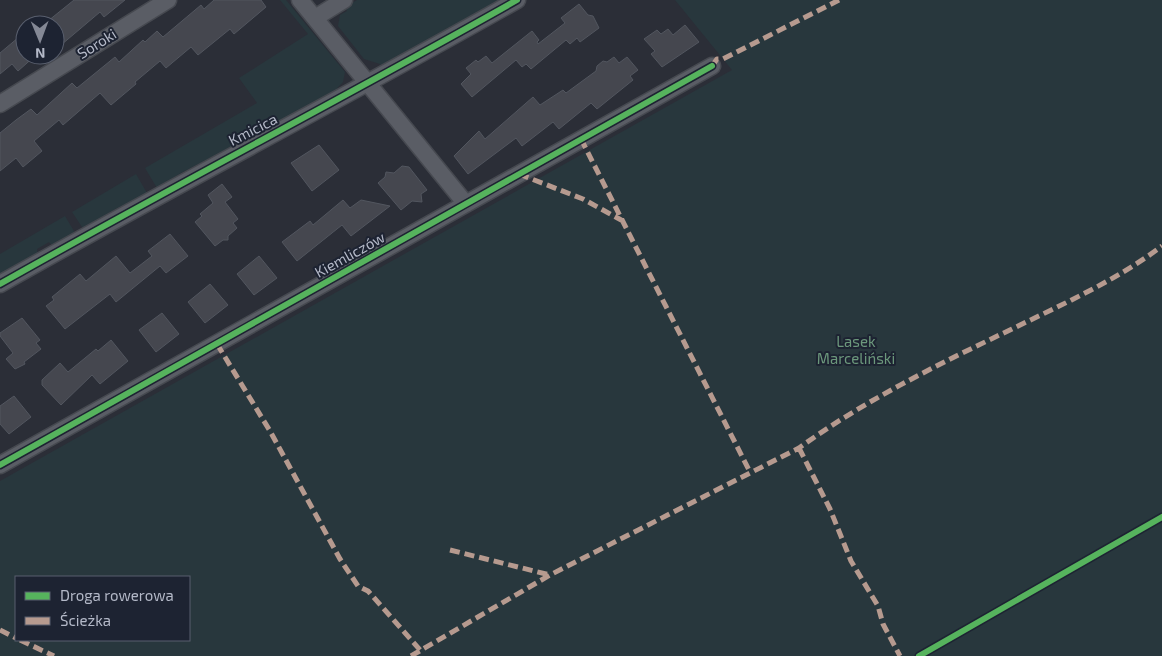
<svg xmlns="http://www.w3.org/2000/svg" width="1162" height="656" viewBox="0 0 1162 656" font-family="'Exo 2',sans-serif">
  <style>
    .green { fill: #28373d; fill-rule: evenodd }
    .building { fill: #45474f; stroke: #52565f }
    .lines { fill: none; stroke-linecap: round; stroke-linejoin: round }
    .street-casing { stroke: #464950; stroke-width: 19 }
    .street { stroke: #5a5d65; stroke-width: 16 }
    .quiet { stroke: #b69a8f; stroke-width: 5; stroke-dasharray: 10 5; stroke-linecap: butt }
    .cycleway-casing { stroke: #1d2332; stroke-width: 9 }
    .cycleway { stroke: #56b35d; stroke-width: 6 }
    .labels { text-anchor: middle; stroke-width: 4; stroke-linejoin: round; paint-order: stroke }
    .street-label { font-size: 15px; fill: #b4b9c8; stroke: #1d2332 }
    .park-label { font-size: 15px; fill: #6c987c; stroke: #1d2332 }
  </style>
  <rect width="100%" height="100%" fill="#2b2e37"/>
  <path class="green" d="M 280,0 L 286,0 L 345,72 L 343,82 L 337,88 L 340,91 L 181,173 L 157,188 L 145,168 L 257,103 L 239,78 L 308,34 Z
    M 357,0 L 503,0 L 382,68 L 380,64 L 364,59 L 338,26 L 340,15 L 347,11 L 345,7 Z
    M 675,0 L 1162,0 L 1162,656 L 0,656 L 0,481 L 732,70 ZM 16,577 L 189,577 L 189,640 L 16,640 Z
    M 136,174 L 147,193 L 110,212 L 107,216 L 85,228 L 82,227 L 72,212 Z
    M 65,216 L 74,231 L 74,235 L 53,247 L 49,242 L 37,249 L 38,255 L 23,261 L 0,277 L 0,254 Z"/>
  <path class="building" d="M 74,0 L 125,0 L 104,17 L 100,12 L 61,45 L 55,38 L 55,25 L 43,25 Z
    M 214,0 L 261,0 L 266,7 L 234,34 L 230,29 L 198,55 L 191,47 L 166,68 L 160,61 L 135,82 L 136,84 L 111,105 L 100,93 L 63,125 L 59,120 L 34,141 L 42,151 L 23,167 L 16,158 L 0,171 L 0,133 L 16,120 L 31,109 L 37,115 L 72,83 L 77,88 L 115,57 L 119,62 L 143,40 L 145,42 L 157,31 L 163,37 L 201,5 L 204,9 Z
    M 579,4 L 588,15 L 593,16 L 599,28 L 580,42 L 577,38 L 570,44 L 566,40 L 531,69 L 526,64 L 522,67 L 516,60 L 472,97 L 461,84 L 471,74 L 466,68 L 476,60 L 478,62 L 486,56 L 492,63 L 532,31 L 539,40 L 537,42 L 538,44 L 565,23 L 561,18 Z
    M 685,25 L 699,42 L 662,67 L 651,54 L 655,51 L 644,39 L 657,30 L 661,34 L 668,29 L 673,35 Z
    M 25,32 L 25,55 L 36,55 L 18,71 L 12,64 L 0,74 L 0,53 Z
    M 614,57 L 619,63 L 627,57 L 638,70 L 630,76 L 633,80 L 597,109 L 591,103 L 559,129 L 553,122 L 522,146 L 516,138 L 468,174 L 454,156 L 479,131 L 485,139 L 533,97 L 540,105 L 563,90 L 566,93 L 596,71 L 597,66 L 603,61 L 607,62 Z
    M 319,145 L 339,170 L 312,191 L 291,163 Z
    M 402,166 L 409,167 L 427,190 L 421,194 L 422,202 L 412,201 L 401,210 L 378,183 L 385,177 L 386,172 L 394,173 Z
    M 222,184 L 232,197 L 225,202 L 238,219 L 233,223 L 237,228 L 228,236 L 228,240 L 223,240 L 215,246 L 195,222 L 202,216 L 200,214 L 213,203 L 208,195 Z
    M 343,200 L 350,208 L 361,200 L 390,206 L 351,236 L 342,225 L 297,261 L 282,242 L 310,221 L 313,225 Z
    M 170,234 L 188,256 L 166,273 L 160,266 L 116,302 L 110,294 L 65,329 L 46,306 L 54,300 L 52,297 L 80,274 L 86,281 L 116,256 L 130,273 L 152,256 L 148,251 Z
    M 259,256 L 277,278 L 254,295 L 237,274 Z
    M 210,284 L 228,305 L 205,323 L 188,302 Z
    M 162,313 L 179,334 L 156,352 L 139,330 Z
    M 22,318 L 40,340 L 36,343 L 41,349 L 24,362 L 25,364 L 15,369 L 6,359 L 13,353 L 0,336 L 0,333 Z
    M 111,340 L 128,361 L 100,384 L 92,375 L 61,405 L 42,385 L 42,380 L 60,363 L 68,372 L 96,349 L 98,351 Z
    M 14,396 L 31,417 L 9,434 L 0,424 L 0,406 Z"/>
  <g class="lines">
    <defs>
      <path id="street" d="M 300,0 L 466,204
        M 315,18 L 344,0
        M 0,104 L 168,0
        M 0,284 C 171,187 346,97 517,0
        M 0,465 L 712,66"/>
    </defs>
    <use href="#street" class="street-casing"/>
    <use href="#street" class="street"/>
    <path class="quiet" d="M 712,66 L 717,59 L 723,59 L 839,0
      M 581,139 L 750,472
      M 519,174 L 583,199 L 623,221
      M 217,344 L 270,431 L 340,559 L 358,586 L 368,591 L 420,650
      M 799,448 L 830,509 L 851,561 L 878,606 L 883,624 L 900,656
      M 450,550 L 550,575
      M 0,630 L 16,638
      M 20,640 L 54,656
      M 411,656 L 550,575 L 799,448 C 865,400 939,364 1012,329 C 1063,304 1117,280 1162,246"/>
    <defs>
      <path id="cycleway" d="M 0,284 C 171,187 346,97 517,0
        M 0,465 L 712,66
        M 919,656 L 1162,517"/>
    </defs>
    <use href="#cycleway" class="cycleway-casing"/>
    <use href="#cycleway" class="cycleway"/>
  </g>
  <g class="labels">
    <g class="street-label">
      <text transform="translate(97 44) rotate(-32)" y="5">Soroki</text>
      <text transform="translate(253 130) rotate(-27)" y="5">Kmicica</text>
      <text transform="translate(350 255) rotate(-29)" y="5">Kiemliczów</text>
    </g>
    <g class="park-label">
      <text x="856" y="347">Lasek<tspan x="856" dy="17">Marceliński</tspan></text>
    </g>
  </g>
  <rect x="15" y="576" width="175" height="65" fill="#1d2332" stroke="#595f6e"/>
  <rect x="25" y="592" width="25" height="8" fill="#56b35d" stroke="#595f6e"/>
  <text x="60" y="601" font-size="15" fill="#b4b9c8">Droga rowerowa</text>
  <rect x="25" y="617" width="25" height="8" fill="#b69a8f" stroke="#595f6e"/>
  <text x="60" y="626" font-size="15" fill="#b4b9c8">Ścieżka</text>
  <g transform="translate(40 40) rotate(179)"><circle r="24" fill="#1d2332" stroke="#595f6e"/>
  <path d="M0-4L9 19L0 12L-9 19Z" fill="#848895"/>
  <text y="-8" font-size="14" font-weight="bold" text-anchor="middle" fill="#b4b9c8">N</text>
  </g>
</svg>
